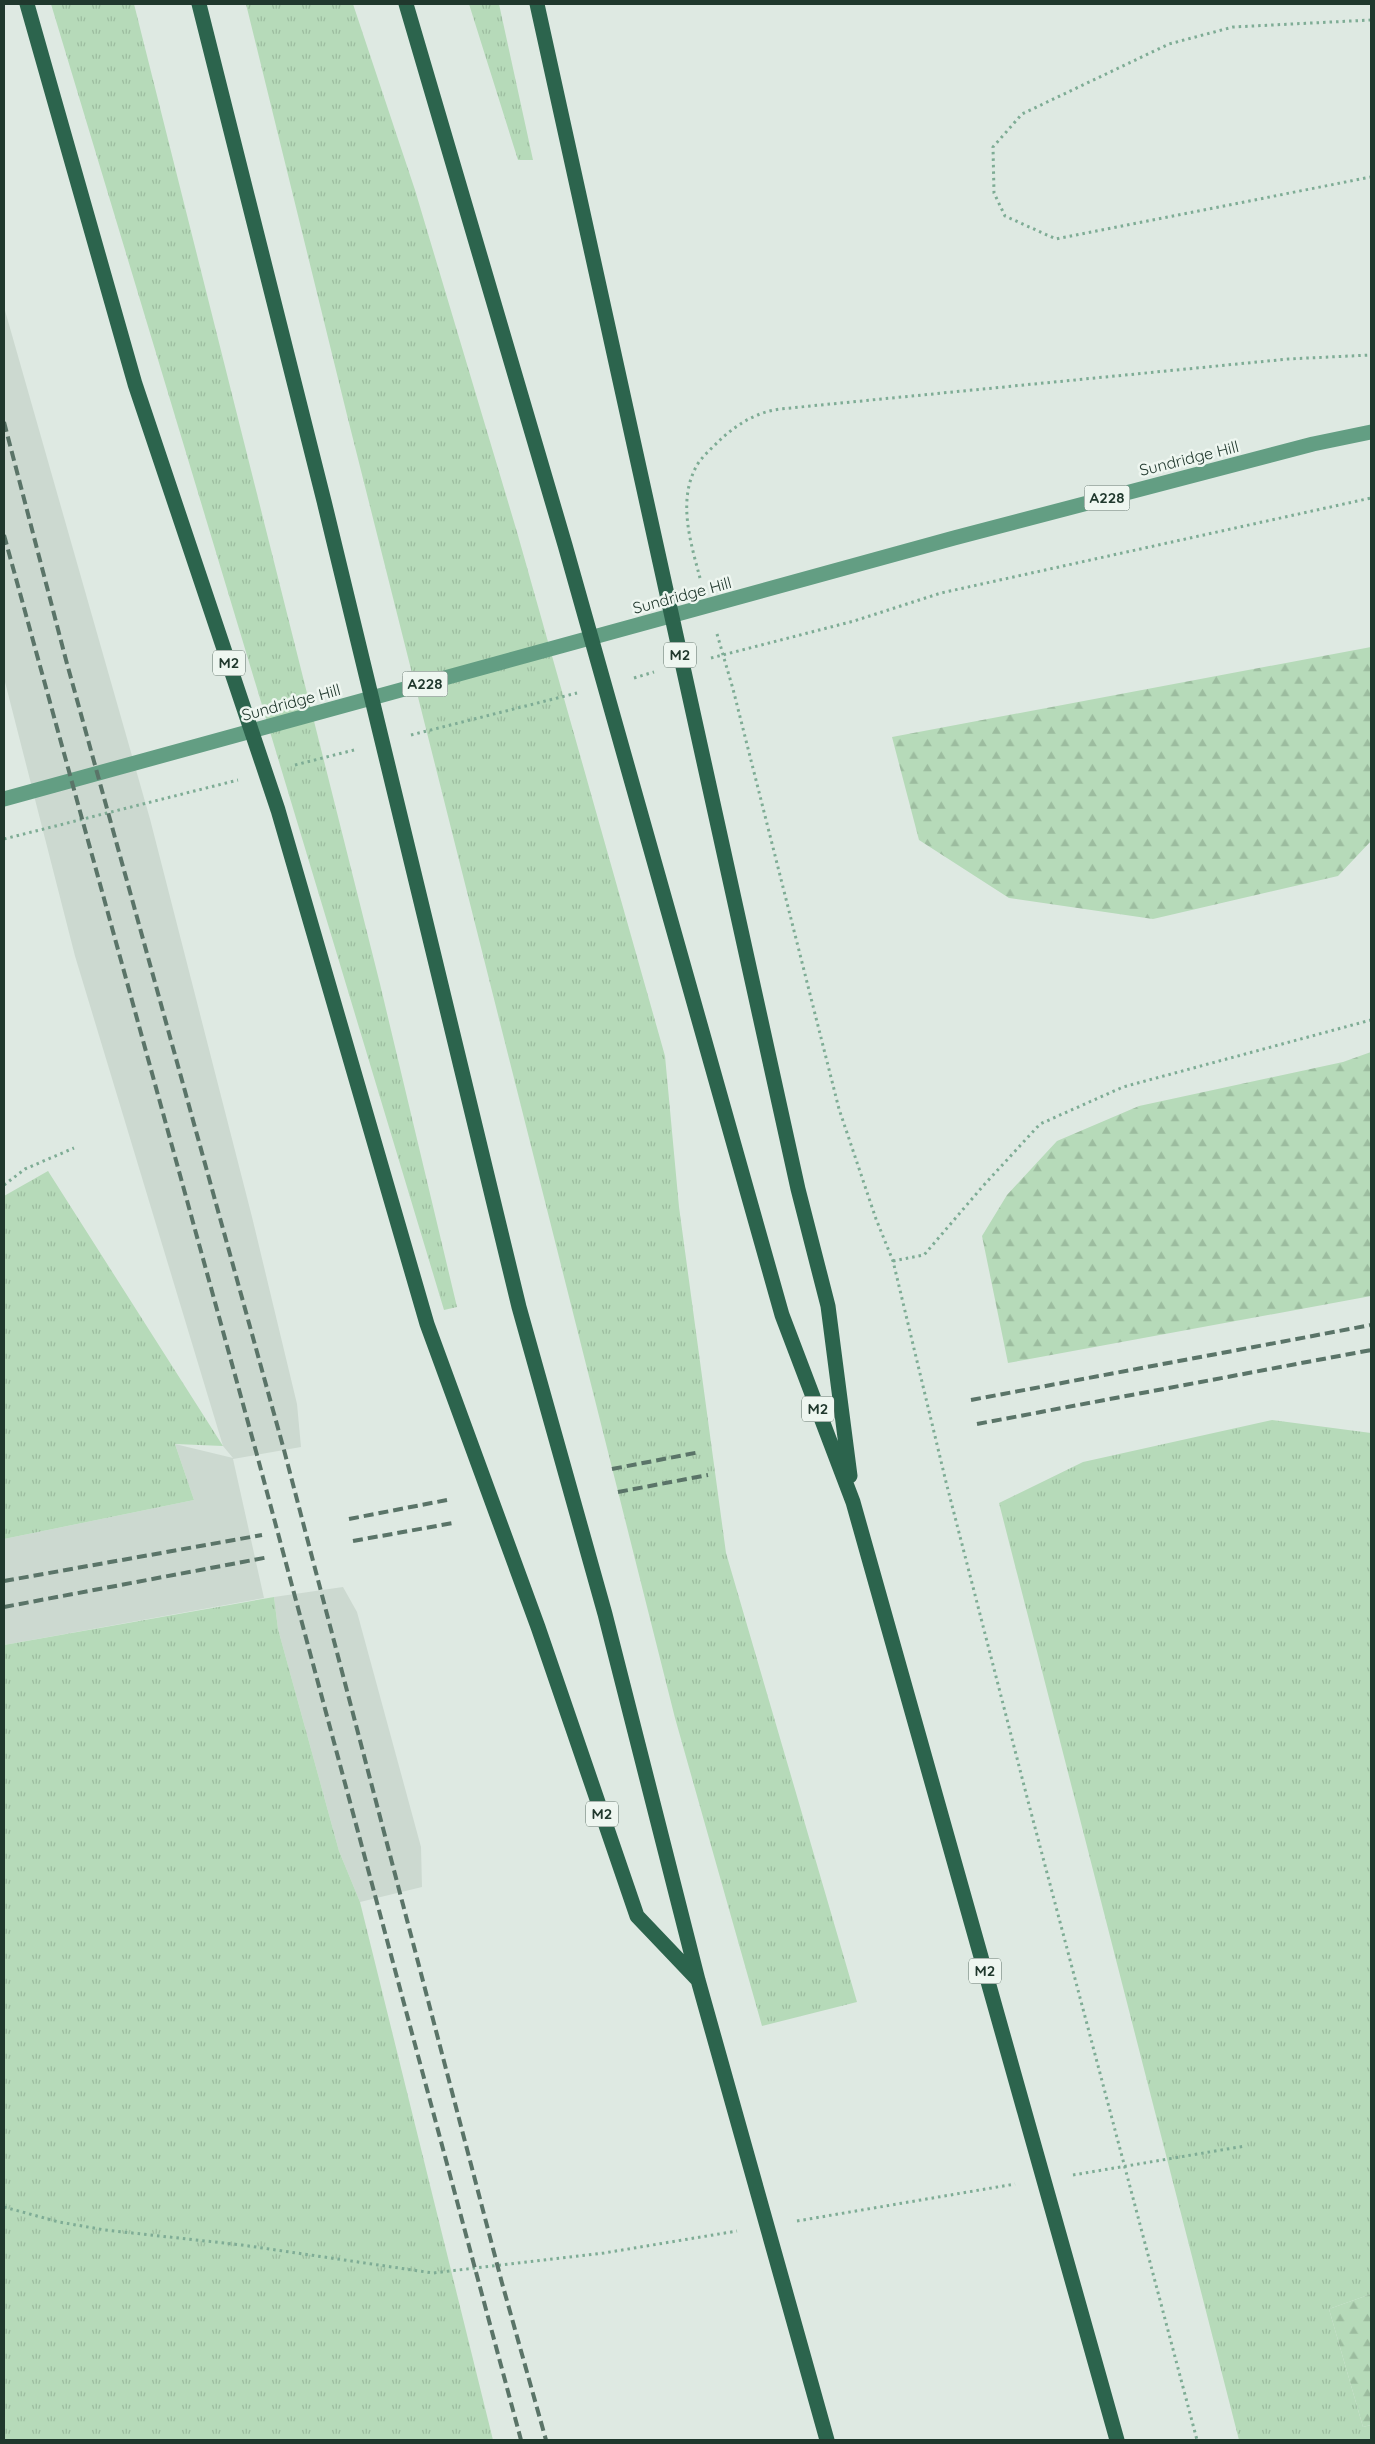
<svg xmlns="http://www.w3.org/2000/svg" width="1375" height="2444" viewBox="0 0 1375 2444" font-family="Quicksand,sans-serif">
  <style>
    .built { fill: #ccd9d0 }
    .grass { fill: url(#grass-tufts) }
    .forest { fill: url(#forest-firs) }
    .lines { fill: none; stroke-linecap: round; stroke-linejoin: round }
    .path { stroke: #7eac95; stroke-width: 3; stroke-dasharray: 2.5 4; stroke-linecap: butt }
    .primary { stroke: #639e83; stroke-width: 15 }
    .highway { stroke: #2c644d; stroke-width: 15 }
    .rail { stroke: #5a7468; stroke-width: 4; stroke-dasharray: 10 5; stroke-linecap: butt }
    .labels { text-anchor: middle; stroke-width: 5; stroke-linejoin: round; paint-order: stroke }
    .shield { fill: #eef6f0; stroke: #5e7168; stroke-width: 1 }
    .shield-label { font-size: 15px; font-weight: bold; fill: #20382d }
    .street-label { font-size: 16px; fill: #20382d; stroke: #eef6f0 }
  </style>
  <defs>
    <pattern id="grass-tufts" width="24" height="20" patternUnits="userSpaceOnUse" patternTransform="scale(1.25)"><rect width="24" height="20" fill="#b6dab9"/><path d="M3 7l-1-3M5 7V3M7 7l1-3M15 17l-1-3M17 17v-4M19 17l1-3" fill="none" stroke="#9cbc9f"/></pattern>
    <pattern id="forest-firs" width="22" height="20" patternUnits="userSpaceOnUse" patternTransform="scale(1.25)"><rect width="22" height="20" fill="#b6dab9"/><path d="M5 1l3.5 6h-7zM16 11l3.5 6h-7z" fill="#9cbc9f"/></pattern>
  </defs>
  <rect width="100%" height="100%" fill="#dee9e2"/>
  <path class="built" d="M 4,307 L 150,819 L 252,1217 L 297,1404 L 301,1447 L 233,1459 L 264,1598 L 4,1645 L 4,1539 L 194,1500 L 175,1444 L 233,1458 L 223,1446 L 75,956 L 4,678 Z
    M 343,1587 L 357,1612 L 421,1847 L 422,1887 L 360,1902 L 339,1851 L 278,1629 L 274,1597 Z"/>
  <path class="grass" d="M 51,4 L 134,4 L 380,984 L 457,1307 L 444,1310 Z
    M 246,4 L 353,4 L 415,190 L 517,532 L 665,1056 L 679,1207 L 726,1553 L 857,2002 L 762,2026 L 675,1718 L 347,415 Z
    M 469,4 L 499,4 L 533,160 L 518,160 Z
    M 48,1171 L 223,1446 L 175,1444 L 194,1500 L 4,1539 L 4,1196 Z
    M 1272,1420 L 1371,1433 L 1371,2294 L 1329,2309 L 1363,2427 L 1371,2425 L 1371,2440 L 1239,2440 L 999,1503 L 1083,1462 Z
    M 274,1597 L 278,1629 L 339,1851 L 360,1902 L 493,2440 L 4,2440 L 4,1645 Z"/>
  <path class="forest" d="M 1371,647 L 1371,841 L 1338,876 L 1153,919 L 1009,898 L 919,840 L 892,737 Z
    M 1371,1052 L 1371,1296 L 1008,1363 L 982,1236 L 1007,1195 L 1057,1141 L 1139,1106 L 1343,1062 Z
    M 1371,2294 L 1371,2425 L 1363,2427 L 1329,2309 Z"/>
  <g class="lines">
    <path class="path" d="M 1371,20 L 1233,27 L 1169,44 L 1022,114 L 993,147 L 994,193 L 1005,216 L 1056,239 L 1371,177
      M 700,578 C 691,544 678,503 695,469 C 700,458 711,449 720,440 C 737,424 757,412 780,409 L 1288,359 L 1371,355
      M 717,634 L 733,689 L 839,1109 L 876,1219 L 893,1261 L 946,1482 L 1028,1801 L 1197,2440
      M 711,658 L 854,621 L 941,593 L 1371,498
      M 634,678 L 654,672
      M 411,735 L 577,693
      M 295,765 L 354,750
      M 4,839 L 238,780
      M 4,1185 L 25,1169 L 74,1148
      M 893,1261 L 924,1255 L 983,1186 L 1040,1124 L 1123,1087 L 1371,1020
      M 1073,2175 L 1245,2146
      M 4,2207 L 59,2222 L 105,2230 L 242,2245 L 433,2273 L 604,2253 L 737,2231
      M 797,2221 L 1015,2184"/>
    <path class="primary" d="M 4,799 L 954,538 L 1313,444 L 1371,432"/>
    <path class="highway" d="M 27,4 L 135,384 L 278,810 L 427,1324 L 538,1627 L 637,1916 L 697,1979
      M 199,4 L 324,501 L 519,1307 L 605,1614 L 698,1980 L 827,2440
      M 406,4 L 565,545 L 782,1315 L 853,1502 L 1117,2440
      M 537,4 L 798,1189 L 828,1306 L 850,1476"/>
    <path class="rail" d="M 4,422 L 66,660 L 284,1450 L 502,2283 L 546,2440
      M 4,535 L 257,1455 L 521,2440
      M 971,1400 L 1371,1325
      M 977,1424 L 1371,1350
      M 612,1469 L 700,1452
      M 618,1492 L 708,1475
      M 349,1519 L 447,1500
      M 353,1541 L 453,1523
      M 4,1581 L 262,1535
      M 4,1607 L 269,1557"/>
  </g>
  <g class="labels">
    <g class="shield">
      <rect x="1084.5" y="485.5" width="45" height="25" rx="4"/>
      <rect x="664" y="642.5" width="32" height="25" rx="4"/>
      <rect x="213" y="650.5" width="32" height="25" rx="4"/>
      <rect x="402.5" y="671.5" width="45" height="25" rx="4"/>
      <rect x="802" y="1396.5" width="32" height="25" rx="4"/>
      <rect x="586" y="1801.5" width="32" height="25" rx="4"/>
      <rect x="969" y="1958.5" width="32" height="25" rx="4"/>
    </g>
    <g class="shield-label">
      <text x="1107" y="503">A228</text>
      <text x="680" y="660">M2</text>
      <text x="229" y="668">M2</text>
      <text x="425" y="689">A228</text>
      <text x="818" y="1414">M2</text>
      <text x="602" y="1819">M2</text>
      <text x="985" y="1976">M2</text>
    </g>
    <g class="street-label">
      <text transform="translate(1189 458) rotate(-14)" y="6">Sundridge Hill</text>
      <text transform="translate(682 595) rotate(-15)" y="6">Sundridge Hill</text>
      <text transform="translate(291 702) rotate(-15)" y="6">Sundridge Hill</text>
    </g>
  </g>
  <rect width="1375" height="2444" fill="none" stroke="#20382d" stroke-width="10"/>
</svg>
